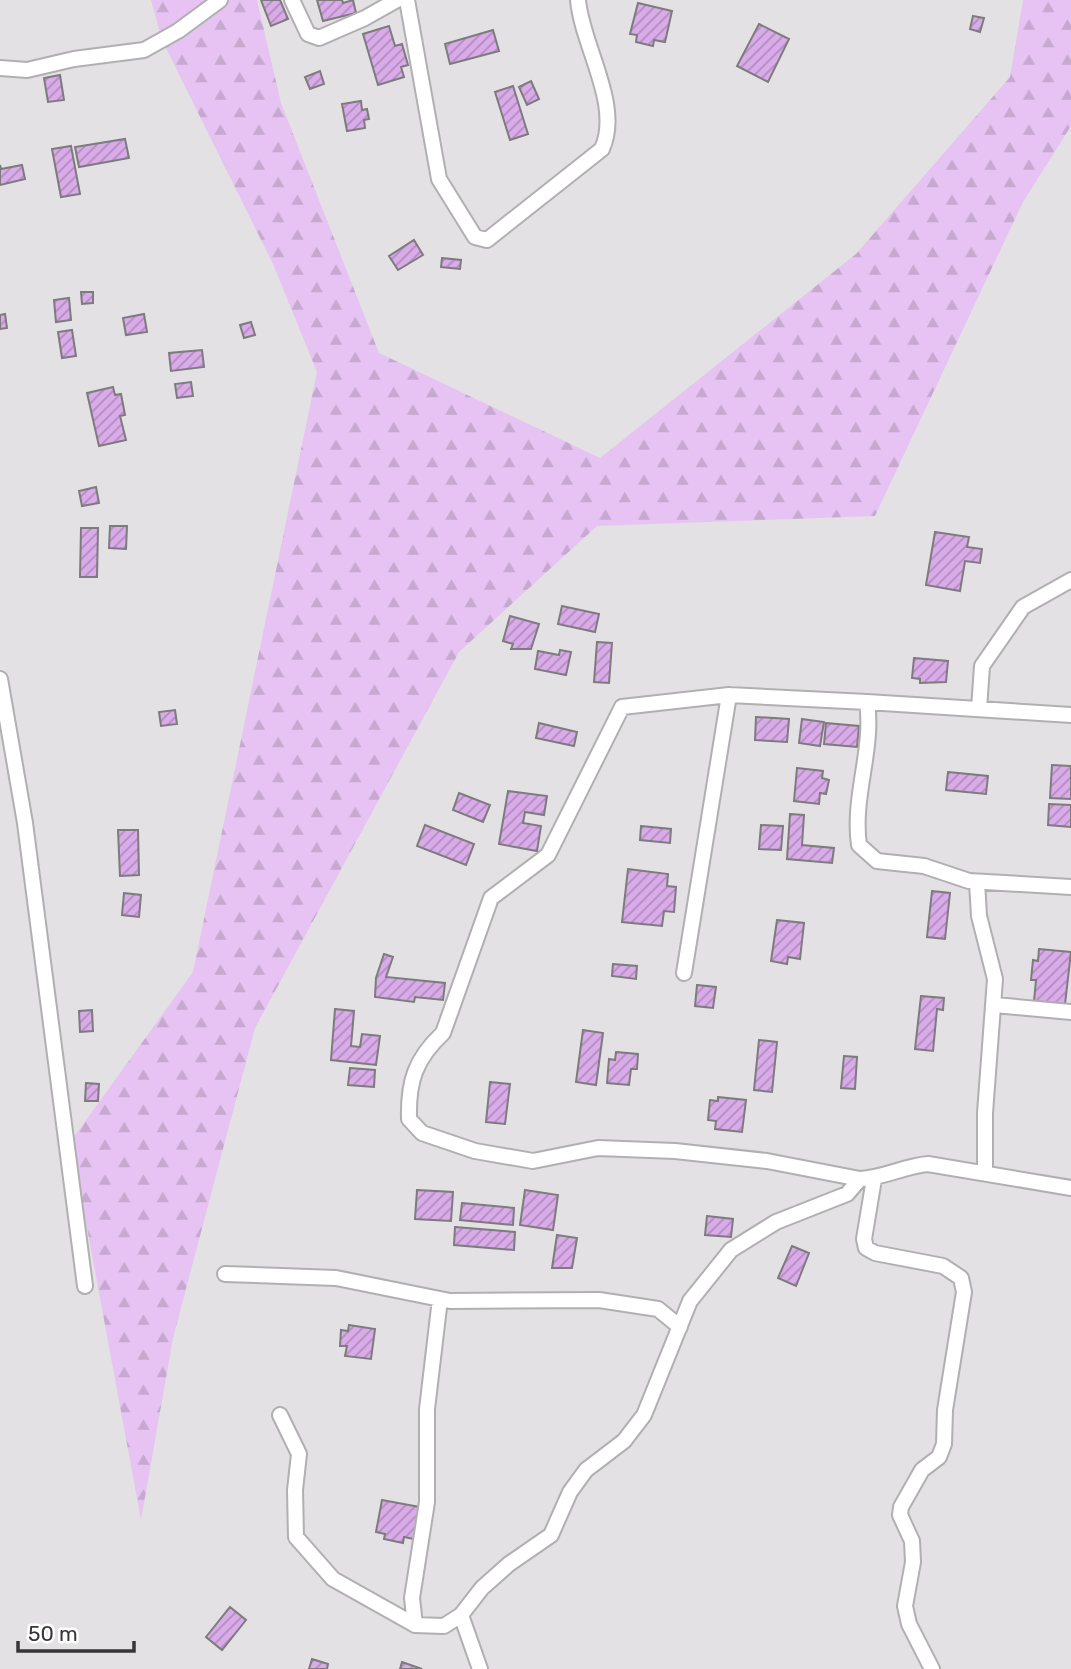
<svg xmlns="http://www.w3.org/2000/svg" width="1071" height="1669" viewBox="0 0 1071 1669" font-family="Rubik,sans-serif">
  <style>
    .forest { fill: url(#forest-firs) }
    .building { fill: url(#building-hatch); stroke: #7d7b7d; stroke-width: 2 }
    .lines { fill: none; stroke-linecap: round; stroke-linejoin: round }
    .street-casing { stroke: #b1afb2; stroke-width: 18 }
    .street { stroke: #fff; stroke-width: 14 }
  </style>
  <defs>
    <pattern id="forest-firs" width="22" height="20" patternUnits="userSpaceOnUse" patternTransform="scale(1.75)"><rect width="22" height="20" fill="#e6c3f2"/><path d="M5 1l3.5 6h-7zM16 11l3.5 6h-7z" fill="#c6a8d0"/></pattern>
    <pattern id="building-hatch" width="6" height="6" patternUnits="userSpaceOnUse" patternTransform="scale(1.75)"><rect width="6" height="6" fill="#d9abe9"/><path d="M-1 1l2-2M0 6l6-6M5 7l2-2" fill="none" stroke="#b18cbe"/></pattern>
  </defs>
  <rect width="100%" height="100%" fill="#e3e1e4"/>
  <path class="forest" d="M 151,0 L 257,0 L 281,103 L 379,353 L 600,458 L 856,254 L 1010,77 L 1023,0 L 1071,0 L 1071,126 L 1023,202 L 875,516 L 597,526 L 459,652 L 255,1028 L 173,1338 L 141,1520 L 71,1141 L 193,972 L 317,372 L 273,264 L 162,40 Z"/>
  <path class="building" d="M 261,0 L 280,0 L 288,19 L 271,26 Z
    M 317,0 L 342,0 L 343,3 L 353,0 L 356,13 L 323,21 Z
    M 638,3 L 672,11 L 665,42 L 654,40 L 653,46 L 636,42 L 637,35 L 630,34 Z
    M 973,16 L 984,18 L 980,32 L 970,29 Z
    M 759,24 L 789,39 L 768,82 L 737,66 Z
    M 389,26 L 395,46 L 402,44 L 408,65 L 401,67 L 404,77 L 378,85 L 363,34 Z
    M 493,30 L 499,51 L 450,64 L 445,44 Z
    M 320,71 L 324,84 L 310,89 L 305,77 Z
    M 60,75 L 64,100 L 48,102 L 44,78 Z
    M 531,81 L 539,99 L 527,105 L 519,87 Z
    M 513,86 L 528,134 L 510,140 L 495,92 Z
    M 361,101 L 362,110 L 367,109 L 369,119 L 364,120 L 365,128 L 347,131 L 342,104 Z
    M 125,139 L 129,158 L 79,167 L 75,147 Z
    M 71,146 L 80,194 L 61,197 L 52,149 Z
    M 0,165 L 1,169 L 22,165 L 25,179 L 0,185 Z
    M 414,240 L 423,255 L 398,270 L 389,256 Z
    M 442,258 L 461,260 L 460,269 L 441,267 Z
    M 81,292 L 93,292 L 93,303 L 82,304 Z
    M 69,298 L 71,320 L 56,322 L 54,300 Z
    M 5,314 L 7,328 L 0,329 L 0,315 Z
    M 144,314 L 147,332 L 126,335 L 123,318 Z
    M 251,322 L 255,335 L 244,338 L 240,325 Z
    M 72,330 L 76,356 L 62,358 L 58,332 Z
    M 202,350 L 204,367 L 171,371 L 169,353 Z
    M 191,382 L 193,396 L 177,398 L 175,384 Z
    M 113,387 L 115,395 L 121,394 L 125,415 L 120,416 L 126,440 L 99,446 L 87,393 Z
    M 96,487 L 99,503 L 82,506 L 79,491 Z
    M 110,526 L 127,526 L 126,549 L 109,548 Z
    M 81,528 L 98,528 L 97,577 L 80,577 Z
    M 935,532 L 969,537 L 967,547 L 982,549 L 980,563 L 965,561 L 960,591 L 926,585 Z
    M 562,606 L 599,614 L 595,632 L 558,624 Z
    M 510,616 L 539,624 L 531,649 L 511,649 L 513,644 L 503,641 Z
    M 597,642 L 612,643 L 609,683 L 594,682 Z
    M 560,650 L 571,652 L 566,675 L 535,669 L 538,651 L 559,655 Z
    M 914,658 L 948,661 L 946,682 L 920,683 L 920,679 L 912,678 Z
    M 175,710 L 177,724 L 161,726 L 159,712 Z
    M 756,717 L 789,719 L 787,742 L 755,740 Z
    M 802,719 L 824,722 L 820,746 L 799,743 Z
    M 539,723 L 577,732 L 574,746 L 536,738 Z
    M 826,723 L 859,726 L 857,747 L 824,744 Z
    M 1052,765 L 1071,766 L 1071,799 L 1050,798 Z
    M 797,768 L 823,771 L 822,778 L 829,780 L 826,794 L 820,793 L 819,804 L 794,801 Z
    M 948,772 L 988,776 L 986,794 L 946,790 Z
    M 508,791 L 547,796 L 544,815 L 525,812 L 523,823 L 541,826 L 537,851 L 499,844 Z
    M 459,793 L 490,805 L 483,822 L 453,810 Z
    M 1049,804 L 1071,805 L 1071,827 L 1048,825 Z
    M 790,814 L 804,815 L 802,845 L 834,848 L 832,863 L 787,859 Z
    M 425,825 L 474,844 L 466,865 L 417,846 Z
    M 761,825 L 783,826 L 781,850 L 759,849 Z
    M 641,826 L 671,829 L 670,843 L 640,840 Z
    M 118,830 L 138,830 L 139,875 L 120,876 Z
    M 628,869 L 668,874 L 667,886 L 676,887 L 674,912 L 664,911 L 662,926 L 622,922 Z
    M 932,891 L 950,893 L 945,939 L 927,937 Z
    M 124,893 L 141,895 L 139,917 L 122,915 Z
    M 777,920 L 804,923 L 800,959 L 788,957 L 787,964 L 771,961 Z
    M 1039,949 L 1071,952 L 1065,1004 L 1034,1001 L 1036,980 L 1031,980 L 1033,960 L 1038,961 Z
    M 384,954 L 393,957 L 386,977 L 445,983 L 443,1000 L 415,997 L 414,1002 L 375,997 L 376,978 Z
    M 613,964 L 637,966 L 636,979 L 612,976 Z
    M 697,985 L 716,987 L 713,1008 L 695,1006 Z
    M 921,996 L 944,998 L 943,1010 L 937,1009 L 933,1051 L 915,1049 Z
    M 335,1009 L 354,1011 L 351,1046 L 360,1047 L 362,1034 L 380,1036 L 376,1065 L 331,1060 Z
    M 92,1010 L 93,1031 L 80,1032 L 79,1011 Z
    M 583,1030 L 603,1033 L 596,1085 L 576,1082 Z
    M 759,1040 L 777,1042 L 772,1092 L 754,1090 Z
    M 616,1052 L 638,1054 L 637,1069 L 631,1069 L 629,1085 L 607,1083 L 609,1059 L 615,1060 Z
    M 844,1056 L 857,1057 L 855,1089 L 841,1088 Z
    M 350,1068 L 375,1070 L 374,1087 L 348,1085 Z
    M 490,1082 L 510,1084 L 505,1124 L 486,1122 Z
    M 86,1083 L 99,1084 L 98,1101 L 85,1101 Z
    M 718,1097 L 746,1100 L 742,1132 L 715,1129 L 716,1121 L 708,1120 L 710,1100 L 718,1101 Z
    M 417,1190 L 453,1192 L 451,1221 L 415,1219 Z
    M 525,1190 L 558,1195 L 553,1230 L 520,1225 Z
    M 462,1203 L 514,1208 L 513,1225 L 460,1220 Z
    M 707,1216 L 733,1219 L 731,1237 L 705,1235 Z
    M 455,1227 L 515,1232 L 514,1250 L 454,1245 Z
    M 557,1235 L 577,1238 L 572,1268 L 552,1268 Z
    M 792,1246 L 809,1253 L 796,1286 L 778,1278 Z
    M 349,1325 L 375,1329 L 371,1359 L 345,1356 L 347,1346 L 340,1346 L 341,1330 L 348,1331 Z
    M 382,1500 L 420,1507 L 414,1539 L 404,1537 L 403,1543 L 384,1539 L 385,1534 L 376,1532 Z
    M 230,1607 L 246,1620 L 222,1650 L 206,1637 Z
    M 312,1659 L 328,1664 L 327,1669 L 309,1669 Z
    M 402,1662 L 422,1669 L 400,1669 Z"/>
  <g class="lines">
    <defs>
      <path id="street" d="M 292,0 L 308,34 L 319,38 L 365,18 L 397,0
        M 407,0 L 439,179 L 475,237 L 487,240 L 602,149 C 622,105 582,46 578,0
        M 0,68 L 27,70 L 74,59 L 144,50 L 178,31 L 220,0
        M 0,679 L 25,823 L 85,1286
        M 867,702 L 1071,715
        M 979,709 L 982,666 L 1023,607 L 1071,580
        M 977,882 L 979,916 L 995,979 L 985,1113 L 985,1173
        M 1071,887 L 969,881 L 924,866 L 877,861 L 859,845 C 852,796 874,750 867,702 L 729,695 L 622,707 L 548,855 L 491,898 L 443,1033 C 415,1059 408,1082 409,1119 L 422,1133 L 475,1151 L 533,1161 L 598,1148 L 675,1151 L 767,1161 L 860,1179 C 884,1178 904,1166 928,1164 L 1071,1188
        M 684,973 L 729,695
        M 995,1005 L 1071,1012
        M 874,1179 L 864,1239 L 866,1248 L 875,1253 L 943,1266 L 961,1278 L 964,1292 L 945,1410 L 944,1444 L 939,1457 L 922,1470 L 901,1507 L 900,1515 L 912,1541 L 913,1562 L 905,1606 L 909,1624 L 932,1669
        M 225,1274 L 336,1278 L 450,1301 L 599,1300 L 658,1309 L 680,1327
        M 280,1415 L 299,1454 L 295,1490 L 296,1537 L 333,1579 L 415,1625 L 444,1626 L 461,1615 L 482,1588 L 509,1564 L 551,1535 L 570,1492 L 586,1470 L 624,1441 L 644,1415 L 690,1301 L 731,1250 L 776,1222 L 847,1194 L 860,1179
        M 461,1615 L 480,1669
        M 415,1625 L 412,1598 L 427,1502 L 427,1409 L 440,1299"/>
    </defs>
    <use href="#street" class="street-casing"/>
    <use href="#street" class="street"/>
  </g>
  <path d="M18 1641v10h116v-10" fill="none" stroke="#373637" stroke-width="3.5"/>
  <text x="28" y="1641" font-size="21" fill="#373637" stroke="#ffffff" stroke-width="5" paint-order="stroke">50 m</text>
</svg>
